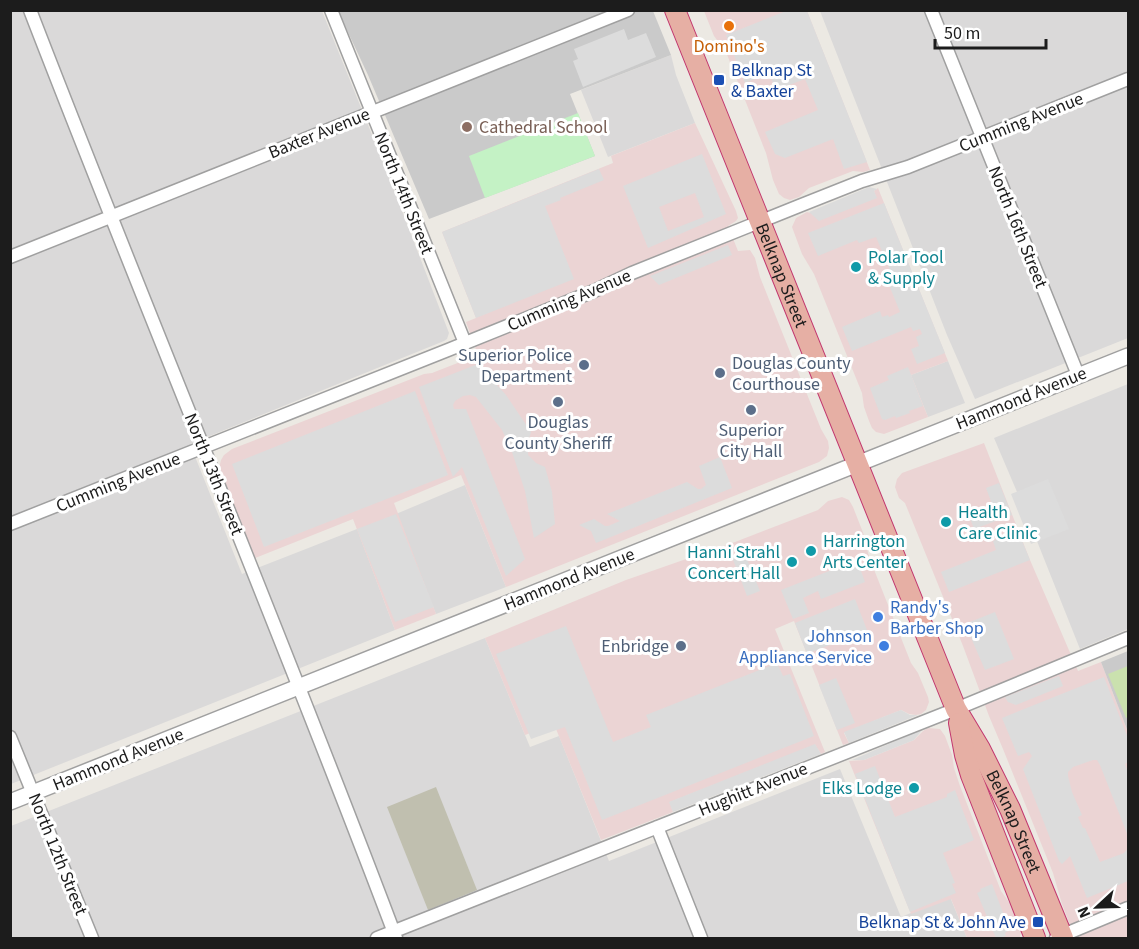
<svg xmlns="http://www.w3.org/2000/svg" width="1139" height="949" viewBox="0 0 1139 949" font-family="'Source Sans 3',sans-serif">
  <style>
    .residential { fill: #dad9d9 }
    .commercial { fill: #ebd4d4 }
    .religious { fill: #cacaca }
    .construction { fill: #c0bfaf }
    .grass { fill: #cae1ae }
    .park { fill: #c4f2c5 }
    .parking { fill: #dcdcdc; fill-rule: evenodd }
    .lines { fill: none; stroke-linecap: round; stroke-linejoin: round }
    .minor-casing { stroke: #a0a0a0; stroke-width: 15 }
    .tertiary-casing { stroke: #a0a0a0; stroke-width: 18 }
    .trunk-casing { stroke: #c2386f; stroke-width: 22 }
    .minor { stroke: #fff; stroke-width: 12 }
    .tertiary { stroke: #fff; stroke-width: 15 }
    .trunk { stroke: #e6afa4; stroke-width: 20 }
    .food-dot { fill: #e8710a; stroke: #fff; stroke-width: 2 }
    .transit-dot { fill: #1a4fb4; stroke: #fff; stroke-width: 2 }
    .education-dot { fill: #8d6e63; stroke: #fff; stroke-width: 2 }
    .culture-dot { fill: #0f9aa8; stroke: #fff; stroke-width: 2 }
    .service-dot { fill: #5c6f8a; stroke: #fff; stroke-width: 2 }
    .shop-dot { fill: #3f7fe0; stroke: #fff; stroke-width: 2 }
    .labels { text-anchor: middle; stroke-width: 6; stroke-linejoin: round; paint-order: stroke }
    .food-label { font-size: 18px; fill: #c56008; stroke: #fff }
    .transit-label { font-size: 18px; fill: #164399; stroke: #fff; text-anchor: start }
    .street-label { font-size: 18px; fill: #1c1c1c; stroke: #fff }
    .education-label { font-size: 18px; fill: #785e54; stroke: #fff; text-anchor: start }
    .culture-label { font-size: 18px; fill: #0d838f; stroke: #fff; text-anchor: start }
    .service-label { font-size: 18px; fill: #4e5e75; stroke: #fff; text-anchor: end }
    .shop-label { font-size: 18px; fill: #366cbe; stroke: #fff; text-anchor: start }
  </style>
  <rect width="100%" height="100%" fill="#ece9e3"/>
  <path class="residential" d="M 11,11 L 322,11 L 389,177 L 449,333 L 447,339 L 444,341 L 190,444 L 242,574 L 357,529 L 395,630 L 11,784 Z
    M 820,11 L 1128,11 L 1128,338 L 975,399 L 947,335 Z
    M 671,55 L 676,75 L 695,123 L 608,157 L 581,90 Z
    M 948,361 L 965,403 L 928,417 L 911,375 Z
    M 1128,384 L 1128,629 L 1080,649 L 1023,506 L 994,438 Z
    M 465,485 L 506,587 L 436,614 L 396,514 Z
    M 485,638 L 530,747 L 559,736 L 609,861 L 840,769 L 901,917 L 950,897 L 967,938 L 11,938 L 11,826 Z"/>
  <path class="commercial" d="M 704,11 L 807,11 L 870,170 L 863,172 L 853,171 L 809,188 L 799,197 L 790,200 L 784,198 L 779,194 L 773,180 L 766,153 L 726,52 L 714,36 Z
    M 695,123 L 736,211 L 738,218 L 736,221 L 728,226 L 738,251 L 750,250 L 755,258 L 760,277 L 821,429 L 828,441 L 829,448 L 827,456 L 819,462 L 506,587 L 461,475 L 394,503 L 436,614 L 395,630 L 353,519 L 253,559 L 220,475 L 219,468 L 221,460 L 224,455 L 232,449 L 424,374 L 432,373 L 478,355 L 466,322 L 476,318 L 442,232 L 613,163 L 611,156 Z
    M 878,188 L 948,361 L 911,375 L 928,417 L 884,434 L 876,432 L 872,428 L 869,421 L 864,407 L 862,393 L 814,274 L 802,254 L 792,227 L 796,218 L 807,212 L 811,213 L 876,198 L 874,191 Z
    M 984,443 L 1030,560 L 1078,671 L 1101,662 L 1128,732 L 1128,938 L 1075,938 L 1062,904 L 1053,873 L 1003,749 L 989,716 L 963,646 L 905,503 L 899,498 L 895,487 L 897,479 L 902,473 Z
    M 842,497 L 849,500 L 853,507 L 864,535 L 868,553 L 873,567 L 911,663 L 918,673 L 928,697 L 929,702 L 926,710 L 921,714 L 916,715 L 909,714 L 901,710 L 844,733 L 849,743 L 843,745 L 794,621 L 775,629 L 825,752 L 821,754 L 815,745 L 670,802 L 673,812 L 601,840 L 554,724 L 525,735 L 485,638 L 626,580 L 735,542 L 818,510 L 828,501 Z
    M 928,728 L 940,729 L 945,736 L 952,755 L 954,768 L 960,786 L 1001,891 L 1016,912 L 1020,922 L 1021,932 L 1020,938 L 967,938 L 951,899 L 911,914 L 849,761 L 864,760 L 914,740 L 923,731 Z"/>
  <path class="religious" d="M 338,11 L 653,11 L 671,55 L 570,94 L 595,156 L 429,219 L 368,75 Z
    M 1128,651 L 1128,732 L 1101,662 Z"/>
  <path class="construction" d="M 436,787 L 477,890 L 428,910 L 387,807 Z"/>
  <path class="grass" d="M 1128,666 L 1128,717 L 1126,718 L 1108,674 Z"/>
  <path class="park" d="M 578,113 L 595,156 L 485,198 L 469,156 Z"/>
  <path class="parking" d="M 786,11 L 807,11 L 867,162 L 844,169 L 833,139 L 785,158 L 775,154 L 765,132 L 818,110 L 805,79 L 776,90 L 769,73 L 745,83 L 726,35 Z
    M 624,29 L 628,40 L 646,33 L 656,57 L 583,87 L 573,61 L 578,59 L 574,49 Z
    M 702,154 L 726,214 L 648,248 L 623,186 ZM 695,193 L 704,217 L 668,231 L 659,207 Z
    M 599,169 L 604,180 L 560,198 L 561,200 L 545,206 L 574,279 L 476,318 L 442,232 Z
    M 869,187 L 877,189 L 874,191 L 877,198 L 819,221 L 809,212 Z
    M 884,203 L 945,353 L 917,364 L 911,349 L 919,346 L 916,337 L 922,334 L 920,329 L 913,331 L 911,327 L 852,351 L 842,327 L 880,311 L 882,317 L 888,315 L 889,317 L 900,312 L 887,280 L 893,277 L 876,237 L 859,243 L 857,240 L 818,256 L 808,233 Z
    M 728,245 L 732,255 L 659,285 L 650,276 Z
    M 478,364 L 506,395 L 531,432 L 528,442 L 528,455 L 536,463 L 545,467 L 552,492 L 555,524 L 534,538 L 525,491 L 511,449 L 502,430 L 476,397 L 470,395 L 463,396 L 455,401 L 453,405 L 454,409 L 466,409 L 525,559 L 506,576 L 462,467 L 453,477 L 419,387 Z
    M 908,367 L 923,406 L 909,411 L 910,413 L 896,418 L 895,416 L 885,420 L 882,419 L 870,388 L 889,380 L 887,376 Z
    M 415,391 L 448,475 L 264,547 L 232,464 Z
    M 720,457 L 732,488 L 596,543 L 591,531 L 579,525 L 594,519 L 605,526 L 608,526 L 620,521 L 607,514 L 687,482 L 698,489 L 701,489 L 706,485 L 699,466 Z
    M 1048,479 L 1069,529 L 1031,544 L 1011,494 Z
    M 999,483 L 1012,515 L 974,529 L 968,513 L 992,504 L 986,488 Z
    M 396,514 L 434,607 L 395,622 L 357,529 Z
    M 1018,531 L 1030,560 L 949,592 L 941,572 L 996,550 L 993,541 Z
    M 744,552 L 760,591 L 747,596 L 732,557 Z
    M 857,560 L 865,582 L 821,599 L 818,591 L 803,598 L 809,613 L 793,619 L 781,590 Z
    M 855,599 L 867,630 L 807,654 L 795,623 Z
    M 995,612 L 1014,659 L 985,670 L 965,624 Z
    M 566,626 L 613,742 L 651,727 L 646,715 L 777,663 L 783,676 L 790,674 L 814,736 L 602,820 L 565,727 L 531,739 L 496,654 Z
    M 1059,676 L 1063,686 L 1016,705 L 1008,702 L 1006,699 L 1005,697 Z
    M 1104,677 L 1128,738 L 1128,762 L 1125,764 L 1128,772 L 1128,836 L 1100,765 L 1097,760 L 1093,760 L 1073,767 L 1068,772 L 1068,776 L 1072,792 L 1082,815 L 1078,817 L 1083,828 L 1085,828 L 1100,862 L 1124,853 L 1128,848 L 1128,881 L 1087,898 L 1070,856 L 1062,864 L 1059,861 L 1023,769 L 1032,756 L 1029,752 L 1018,756 L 1002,718 Z
    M 836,678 L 855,723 L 837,730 L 819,685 Z
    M 901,710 L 910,715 L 918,715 L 849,743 L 844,732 Z
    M 923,729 L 914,740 L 864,760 L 852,760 Z
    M 815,744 L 821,754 L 673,812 L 669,802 Z
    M 875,766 L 895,817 L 947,797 L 947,794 L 955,790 L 974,840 L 943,853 L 955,883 L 952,884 L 956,893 L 910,912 L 855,774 Z
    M 992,884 L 1009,928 L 1008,931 L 1005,933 L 1006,936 L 999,938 L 996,938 L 977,893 L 981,891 L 980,889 Z"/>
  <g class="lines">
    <defs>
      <path id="minor" d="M 30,10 C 150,321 279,627 396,938
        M 331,10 L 465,343
        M 931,10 L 1078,375
        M 10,257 L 628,10
        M 10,524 L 448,350 L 594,291 L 632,273 L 799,206 L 862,181 L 908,167 L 1128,79
        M 10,737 L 92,938
        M 657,827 L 701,938
        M 377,938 L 956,709 L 1128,638
        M 1056,938 L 1128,908"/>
      <path id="tertiary" d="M 10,802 L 1128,356"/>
      <g id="trunk">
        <path id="s1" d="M 675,10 L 956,709 L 980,749 L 1010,809 L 1063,938"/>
        <path d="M 959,723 L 965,755 L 971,775 L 1035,938"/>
      </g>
    </defs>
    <use href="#minor" class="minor-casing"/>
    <use href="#tertiary" class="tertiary-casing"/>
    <use href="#trunk" class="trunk-casing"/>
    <use href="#minor" class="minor"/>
    <use href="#tertiary" class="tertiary"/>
    <use href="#trunk" class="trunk"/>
  </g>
  <circle class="food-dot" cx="729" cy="26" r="6"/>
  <g class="transit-dot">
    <rect x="713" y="74" width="12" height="12" rx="3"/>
    <rect x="1032" y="916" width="12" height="12" rx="3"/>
  </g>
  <circle class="education-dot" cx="467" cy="127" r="6"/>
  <g class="culture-dot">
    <circle cx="856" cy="267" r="6"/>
    <circle cx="946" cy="522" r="6"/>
    <circle cx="811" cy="551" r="6"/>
    <circle cx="792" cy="562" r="6"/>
    <circle cx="914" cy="788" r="6"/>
  </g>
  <g class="service-dot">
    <circle cx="584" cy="365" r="6"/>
    <circle cx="720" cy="373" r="6"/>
    <circle cx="558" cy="402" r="6"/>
    <circle cx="751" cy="410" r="6"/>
    <circle cx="681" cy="646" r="6"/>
  </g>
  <g class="shop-dot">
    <circle cx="878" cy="617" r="6"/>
    <circle cx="884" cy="646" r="6"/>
  </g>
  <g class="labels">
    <g class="food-label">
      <text x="729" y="52">Domino's</text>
    </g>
    <g class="transit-label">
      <text x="731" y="76">Belknap St<tspan x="731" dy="21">&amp; Baxter</tspan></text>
      <text x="1026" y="928" text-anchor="end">Belknap St &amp; John Ave</text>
    </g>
    <g class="street-label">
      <text transform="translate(1021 122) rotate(-22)" y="6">Cumming Avenue</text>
      <text transform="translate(319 133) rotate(-22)" y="6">Baxter Avenue</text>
      <text transform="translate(404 193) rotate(68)" y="6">North 14th Street</text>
      <text transform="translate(1018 227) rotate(68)" y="6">North 16th Street</text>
      <text dy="6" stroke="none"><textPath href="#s1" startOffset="286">Belknap Street</textPath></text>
      <text transform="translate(569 300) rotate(-23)" y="6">Cumming Avenue</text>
      <text transform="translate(1021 398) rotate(-22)" y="6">Hammond Avenue</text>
      <text transform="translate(214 474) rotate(68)" y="6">North 13th Street</text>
      <text transform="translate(118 482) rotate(-22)" y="6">Cumming Avenue</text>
      <text transform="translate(569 579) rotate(-22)" y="6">Hammond Avenue</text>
      <text transform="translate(118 759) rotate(-22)" y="6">Hammond Avenue</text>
      <text transform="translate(753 789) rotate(-22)" y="6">Hughitt Avenue</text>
      <text dy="6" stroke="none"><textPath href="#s1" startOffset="880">Belknap Street</textPath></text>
      <text transform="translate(58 854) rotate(68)" y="6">North 12th Street</text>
    </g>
    <g class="education-label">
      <text x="479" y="133">Cathedral School</text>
    </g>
    <g class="culture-label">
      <text x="868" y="263">Polar Tool<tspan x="868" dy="21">&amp; Supply</tspan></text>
      <text x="958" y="518">Health<tspan x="958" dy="21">Care Clinic</tspan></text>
      <text x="823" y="547">Harrington<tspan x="823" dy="21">Arts Center</tspan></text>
      <text x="780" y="558" text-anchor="end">Hanni Strahl<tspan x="780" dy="21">Concert Hall</tspan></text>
      <text x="902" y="794" text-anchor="end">Elks Lodge</text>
    </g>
    <g class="service-label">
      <text x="572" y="361">Superior Police<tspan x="572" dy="21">Department</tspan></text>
      <text x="732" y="369" text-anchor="start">Douglas County<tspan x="732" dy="21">Courthouse</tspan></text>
      <text x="558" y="428" text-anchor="middle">Douglas<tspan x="558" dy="21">County Sheriff</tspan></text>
      <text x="751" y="436" text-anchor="middle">Superior<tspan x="751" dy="21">City Hall</tspan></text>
      <text x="669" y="652">Enbridge</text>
    </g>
    <g class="shop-label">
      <text x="890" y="613">Randy's<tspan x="890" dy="21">Barber Shop</tspan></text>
      <text x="872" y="642" text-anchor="end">Johnson<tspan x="872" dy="21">Appliance Service</tspan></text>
    </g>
  </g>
  <rect width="1139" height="949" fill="none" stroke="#1c1c1c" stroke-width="24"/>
  <g transform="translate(1097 907) rotate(248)" stroke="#ffffff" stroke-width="4.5" paint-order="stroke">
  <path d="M0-4.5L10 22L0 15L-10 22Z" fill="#1c1c1c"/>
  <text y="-9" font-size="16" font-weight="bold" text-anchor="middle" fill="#1c1c1c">N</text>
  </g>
  <path d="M935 39v9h111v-9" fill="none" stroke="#1c1c1c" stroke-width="3"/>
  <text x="944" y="39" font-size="18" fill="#1c1c1c" stroke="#ffffff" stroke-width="4.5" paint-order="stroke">50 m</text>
</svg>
